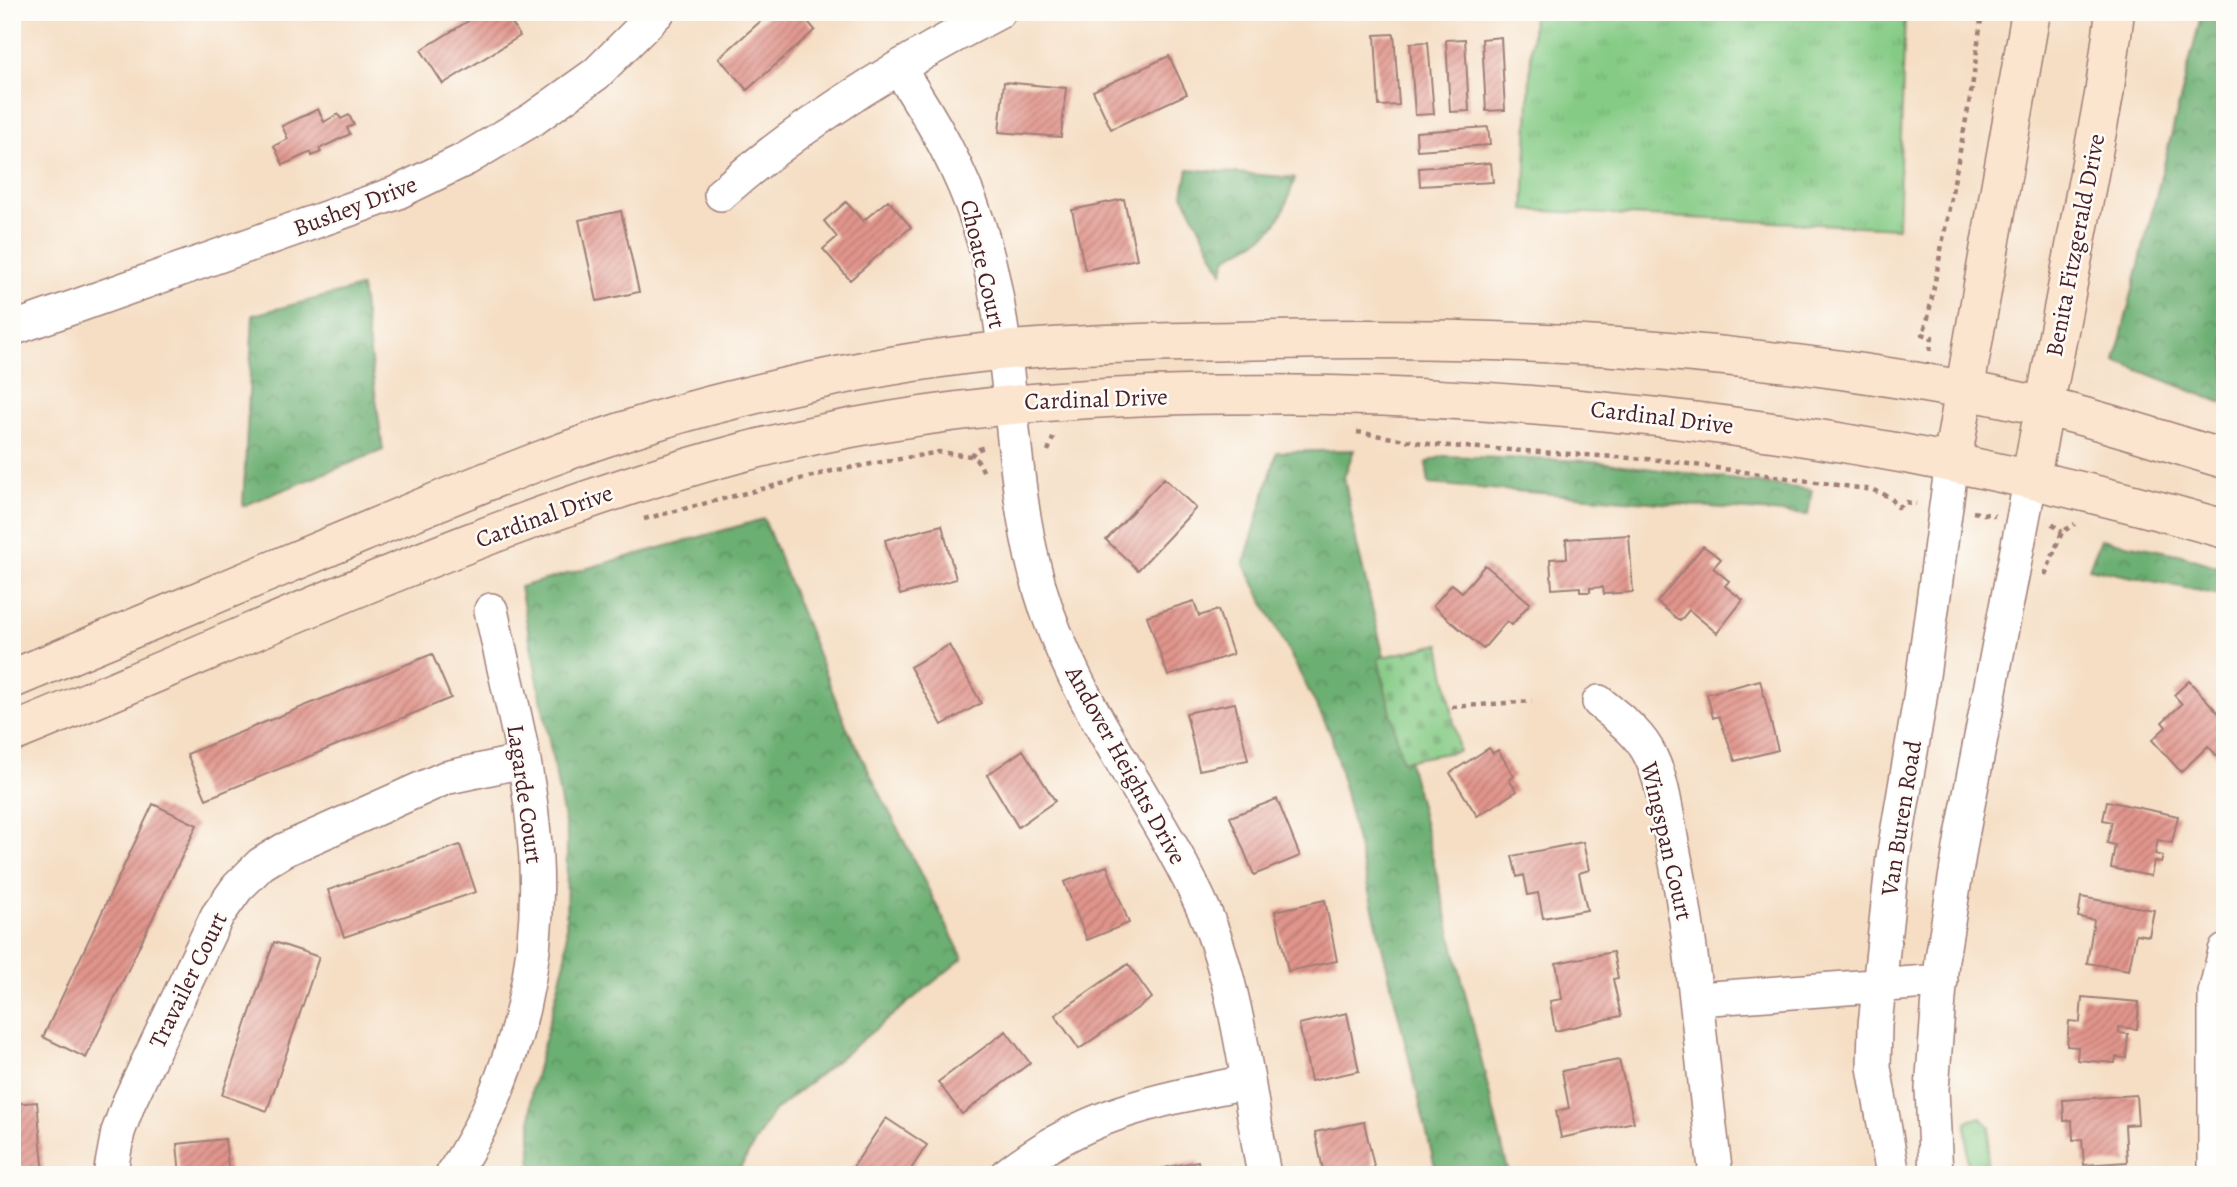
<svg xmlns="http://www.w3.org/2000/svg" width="2237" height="1187" viewBox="0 0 2237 1187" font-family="Alegreya,serif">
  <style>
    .grass { fill: url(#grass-tufts); stroke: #687558; stroke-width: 2 }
    .forest { fill: url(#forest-crowns); stroke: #5b674e; stroke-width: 2 }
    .cemetery { fill: url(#cemetery-stones); stroke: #687558; stroke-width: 2 }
    .building { fill: url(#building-hatch) }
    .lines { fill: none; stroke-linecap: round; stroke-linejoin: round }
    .minor-casing { stroke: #a07e78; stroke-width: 36 }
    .secondary-casing { stroke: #a07e78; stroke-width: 41 }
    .path { stroke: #a07e78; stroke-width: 4.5; stroke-dasharray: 5 5; stroke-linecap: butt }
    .minor { stroke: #fff; stroke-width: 33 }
    .secondary { stroke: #fbe5cf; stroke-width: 38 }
    .labels { text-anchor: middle; stroke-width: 5; stroke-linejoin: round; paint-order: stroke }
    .street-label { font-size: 24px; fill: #4a1f2b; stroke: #fdfcf7 }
  </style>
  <defs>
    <pattern id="grass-tufts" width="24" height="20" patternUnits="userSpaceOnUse" patternTransform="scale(1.75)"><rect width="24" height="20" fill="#85cb85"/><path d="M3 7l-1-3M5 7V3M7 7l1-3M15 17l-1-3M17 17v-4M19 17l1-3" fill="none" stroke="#74ae73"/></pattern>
    <pattern id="forest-crowns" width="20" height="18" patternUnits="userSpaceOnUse" patternTransform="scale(1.75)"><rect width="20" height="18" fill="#6caf72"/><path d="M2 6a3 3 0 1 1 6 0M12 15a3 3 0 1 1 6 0" fill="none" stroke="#5b8e5e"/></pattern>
    <pattern id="cemetery-stones" width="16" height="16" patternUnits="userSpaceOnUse" patternTransform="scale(1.75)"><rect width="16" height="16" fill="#85cb85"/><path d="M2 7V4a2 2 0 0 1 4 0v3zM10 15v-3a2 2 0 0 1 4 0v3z" fill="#74ae73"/></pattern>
    <pattern id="building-hatch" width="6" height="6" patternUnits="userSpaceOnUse" patternTransform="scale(1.75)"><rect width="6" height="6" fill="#e1958c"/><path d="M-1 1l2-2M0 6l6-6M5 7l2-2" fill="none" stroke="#b87973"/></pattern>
  </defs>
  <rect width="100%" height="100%" fill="#fdfcf7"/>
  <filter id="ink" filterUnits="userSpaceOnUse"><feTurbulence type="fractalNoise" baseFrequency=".0143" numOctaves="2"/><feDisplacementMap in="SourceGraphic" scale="14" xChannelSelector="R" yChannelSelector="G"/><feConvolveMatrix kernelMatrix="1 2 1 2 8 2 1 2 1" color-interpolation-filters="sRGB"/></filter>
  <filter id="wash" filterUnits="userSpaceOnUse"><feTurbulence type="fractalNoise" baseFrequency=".00686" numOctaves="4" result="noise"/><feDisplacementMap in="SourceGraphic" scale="28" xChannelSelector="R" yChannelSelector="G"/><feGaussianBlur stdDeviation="1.57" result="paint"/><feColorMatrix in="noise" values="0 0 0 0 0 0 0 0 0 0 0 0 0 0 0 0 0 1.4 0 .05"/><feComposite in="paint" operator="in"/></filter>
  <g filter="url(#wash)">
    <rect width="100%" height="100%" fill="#f5dec4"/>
    <path class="grass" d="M 1533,12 L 1905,12 L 1898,228 L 1524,210 Z
      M 1981,1117 L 1990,1127 L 1986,1175 L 1968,1175 L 1966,1122 Z"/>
    <path class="forest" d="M 2202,12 L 2225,12 L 2225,404 L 2115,361 Z
      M 1188,169 L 1295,178 C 1279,229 1275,232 1227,257 L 1222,272 L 1183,194 Z
      M 361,287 L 383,450 L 243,506 L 253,315 Z
      M 1354,450 L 1344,477 L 1357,545 L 1509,1175 L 1437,1175 L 1331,734 L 1244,564 L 1277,452 Z
      M 1443,456 L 1592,461 L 1812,490 L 1808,515 L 1429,484 L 1426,463 Z
      M 764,519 L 847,728 L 963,958 L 772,1113 L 736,1175 L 531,1175 L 531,1093 L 566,957 L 567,835 L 520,587 Z
      M 2101,539 L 2178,554 L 2225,569 L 2225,596 L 2089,568 Z"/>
    <path class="cemetery" d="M 1440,644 L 1459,751 L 1402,761 L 1378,658 Z"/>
    <g id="blocks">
      <path class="building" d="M 483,12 L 505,12 L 520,36 L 443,84 L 421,50 Z
        M 771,12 L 800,12 L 815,30 L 747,90 L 719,58 Z
        M 1394,34 L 1399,105 L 1379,106 L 1375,35 Z
        M 1501,37 L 1505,110 L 1486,111 L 1482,39 Z
        M 1465,39 L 1469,111 L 1450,112 L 1446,40 Z
        M 1428,42 L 1434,114 L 1415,115 L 1410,43 Z
        M 1169,56 L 1187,94 L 1111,129 L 1093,91 Z
        M 1004,82 L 1066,88 L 1061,137 L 999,132 Z
        M 318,109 L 324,122 L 338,114 L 341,119 L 349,115 L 354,125 L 347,128 L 350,134 L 319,149 L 321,152 L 312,156 L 311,152 L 283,165 L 274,146 L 288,139 L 282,126 Z
        M 1488,127 L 1490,145 L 1417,150 L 1416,132 Z
        M 1491,163 L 1493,182 L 1420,186 L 1419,168 Z
        M 1124,199 L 1137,259 L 1085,270 L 1072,210 Z
        M 888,200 L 911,227 L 850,280 L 823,249 L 837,237 L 824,221 L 846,202 L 863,221 Z
        M 621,211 L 639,292 L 597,301 L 579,220 Z
        M 1164,478 L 1196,508 L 1138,570 L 1106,540 Z
        M 942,525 L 956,579 L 900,595 L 885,540 Z
        M 1629,535 L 1633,592 L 1604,594 L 1603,587 L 1590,588 L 1590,592 L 1580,592 L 1580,587 L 1552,589 L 1550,559 L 1567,558 L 1566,539 Z
        M 1703,546 L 1721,559 L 1713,568 L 1729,581 L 1725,586 L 1743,600 L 1717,633 L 1689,610 L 1680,621 L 1657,602 Z
        M 1485,565 L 1530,603 L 1512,625 L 1507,621 L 1483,649 L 1433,606 L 1452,584 L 1462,592 Z
        M 1194,601 L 1199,616 L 1218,610 L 1233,654 L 1168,676 L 1147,616 Z
        M 949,645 L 981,703 L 942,725 L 910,667 Z
        M 432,654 L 451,698 L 206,799 L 187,754 Z
        M 1760,680 L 1778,750 L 1735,761 L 1719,716 L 1713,718 L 1707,694 Z
        M 2189,681 L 2225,720 L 2225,751 L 2218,757 L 2208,746 L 2181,772 L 2152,740 L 2166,727 L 2162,722 L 2182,704 L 2174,695 Z
        M 1235,703 L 1248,760 L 1199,770 L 1186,713 Z
        M 1489,748 L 1493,753 L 1498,750 L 1514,776 L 1509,780 L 1517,791 L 1477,816 L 1450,773 Z
        M 1023,750 L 1055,801 L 1018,827 L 987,775 Z
        M 1277,799 L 1300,856 L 1254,875 L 1230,817 Z
        M 2107,801 L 2178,816 L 2172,843 L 2158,840 L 2155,854 L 2163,856 L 2161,863 L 2154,861 L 2151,876 L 2111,868 L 2115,845 L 2107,843 L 2112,822 L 2103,820 Z
        M 153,804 L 197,825 L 86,1058 L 43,1037 Z
        M 1583,842 L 1589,870 L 1579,873 L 1587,910 L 1543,918 L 1538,893 L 1528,895 L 1524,875 L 1517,877 L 1512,856 Z
        M 460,845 L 476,892 L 344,937 L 328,890 Z
        M 1107,866 L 1129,923 L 1087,940 L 1064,882 Z
        M 2081,897 L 2154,910 L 2149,936 L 2136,934 L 2129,970 L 2087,963 L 2094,920 L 2078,917 Z
        M 1325,900 L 1337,961 L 1288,971 L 1275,911 Z
        M 274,942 L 319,957 L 267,1111 L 222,1095 Z
        M 1613,952 L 1618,978 L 1613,979 L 1621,1016 L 1555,1031 L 1550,1001 L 1562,999 L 1556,963 Z
        M 1128,964 L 1152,998 L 1079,1049 L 1055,1015 Z
        M 2082,997 L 2139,1002 L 2137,1029 L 2119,1027 L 2119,1033 L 2128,1034 L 2126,1058 L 2116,1057 L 2115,1063 L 2077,1060 L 2078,1047 L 2067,1046 L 2069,1021 L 2080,1022 Z
        M 1347,1013 L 1359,1071 L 1311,1081 L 1299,1024 Z
        M 1006,1031 L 1030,1063 L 962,1114 L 938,1082 Z
        M 1619,1060 L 1634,1122 L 1561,1138 L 1556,1111 L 1569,1108 L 1562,1071 Z
        M 2136,1095 L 2138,1124 L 2125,1125 L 2127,1162 L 2084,1165 L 2082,1139 L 2073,1140 L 2072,1120 L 2064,1121 L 2063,1100 Z
        M 37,1102 L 44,1175 L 12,1175 L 12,1104 Z
        M 886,1118 L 927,1145 L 907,1175 L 853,1175 L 849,1173 Z
        M 1364,1122 L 1376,1175 L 1324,1175 L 1315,1132 Z
        M 225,1139 L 229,1175 L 180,1175 L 177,1144 Z
        M 1198,1161 L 1200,1175 L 1156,1175 L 1155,1170 Z"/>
    </g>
  </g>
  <g filter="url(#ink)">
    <use href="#blocks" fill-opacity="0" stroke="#a07e78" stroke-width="2"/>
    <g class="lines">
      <defs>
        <path id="minor" d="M 899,69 C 932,119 961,169 979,226 C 1019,350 1004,488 1047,611 C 1085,720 1160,810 1206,915 C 1238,989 1249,1095 1264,1175
          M 721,194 C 803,122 902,62 999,12
          M 12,329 L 396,193 L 466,159 L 533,119 L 596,74 L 658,12
          M 1599,702 C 1618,718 1639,732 1650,755 C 1664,783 1667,818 1673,848 C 1696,956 1701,1066 1716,1175
          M 1698,999 L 1941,981
          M 110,1175 L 118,1132 L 129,1102 L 217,916 L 237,888 L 261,864 L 284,850 L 445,778 L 523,761
          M 452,1175 C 520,1072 547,946 533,824 C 526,752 506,681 491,610
          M 1006,1175 C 1084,1114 1152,1101 1247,1082
          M 1893,1175 L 1874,1067 L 1875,1025 L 1893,857 L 1919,705 L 1952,462
          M 1936,1175 L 1932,1089 L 1942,959 L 1962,836 L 2031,477
          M 2215,1175 L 2215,993 L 2225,951"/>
        <path id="secondary" d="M 1952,462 L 2031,12
          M 2031,477 L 2104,95 L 2115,12
          M 12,679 C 129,630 245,582 362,533 C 481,483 602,432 728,401 C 806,381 885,365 964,355 C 1067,342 1171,343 1274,340 C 1530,335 1786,350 2037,405 C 2101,419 2163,441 2225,459
          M 12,733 C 252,636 489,520 740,453 C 937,401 1128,391 1331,395 C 1636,402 1931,445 2225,529"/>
      </defs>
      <use href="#minor" class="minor-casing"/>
      <use href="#secondary" class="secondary-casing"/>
      <path class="path" d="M 1930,351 L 1932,337 L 1922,334 L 1927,323 L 1972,88 L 1982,12
        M 1357,432 L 1435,445 L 1660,460 L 1873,490 L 1890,497 L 1898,507 L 1906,502 L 1916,504
        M 1048,451 L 1055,433
        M 971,456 L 976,450 L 985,447
        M 1973,512 L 1995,516
        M 644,519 L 832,471 L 939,452 L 971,456 L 979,462 L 985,475
        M 2052,524 L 2062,532
        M 2045,575 L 2062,532 L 2075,524
        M 1452,707 L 1532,701"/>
      <use href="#minor" class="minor"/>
      <use href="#secondary" class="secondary"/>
    </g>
  </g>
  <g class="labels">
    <g class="street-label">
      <text transform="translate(355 206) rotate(-21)" y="8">Bushey Drive</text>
      <text transform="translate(2075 245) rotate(-79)" y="8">Benita Fitzgerald Drive</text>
      <text transform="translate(983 264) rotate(77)" y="8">Choate Court</text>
      <text transform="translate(1096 399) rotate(-2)" y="8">Cardinal Drive</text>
      <text transform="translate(1662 417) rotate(7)" y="8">Cardinal Drive</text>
      <text transform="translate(544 516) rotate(-20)" y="8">Cardinal Drive</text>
      <text transform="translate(1126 765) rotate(61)" y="8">Andover Heights Drive</text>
      <text transform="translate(525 794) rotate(82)" y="8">Lagarde Court</text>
      <text transform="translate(1901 818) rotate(-81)" y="8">Van Buren Road</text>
      <text transform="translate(1667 841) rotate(77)" y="8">Wingspan Court</text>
      <text transform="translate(188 980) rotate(-64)" y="8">Travailer Court</text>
    </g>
  </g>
  <rect width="2237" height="1187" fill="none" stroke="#fdfcf7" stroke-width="42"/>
</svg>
